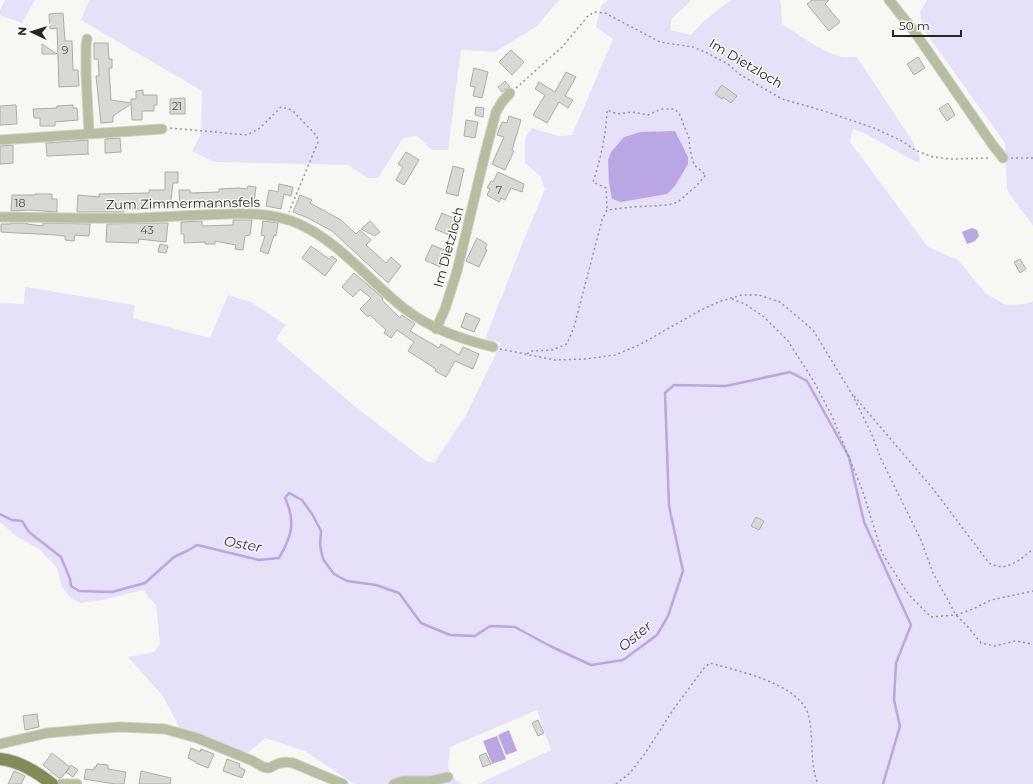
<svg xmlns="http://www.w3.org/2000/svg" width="1033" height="784" viewBox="0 0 1033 784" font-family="Montserrat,sans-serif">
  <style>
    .green { fill: #e7e0f9 }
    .water { fill: #b9a6e3 }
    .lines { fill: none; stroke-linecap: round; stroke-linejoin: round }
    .stream { stroke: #b9a6e3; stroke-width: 2.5 }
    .building { fill: #d8d9d5; stroke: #acada9 }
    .minor-casing { stroke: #d1d2cf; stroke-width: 11 }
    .major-casing { stroke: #d1d2cf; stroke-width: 14 }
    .path { stroke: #959593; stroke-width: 1.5; stroke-dasharray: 2 3; stroke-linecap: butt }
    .minor { stroke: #b6bda1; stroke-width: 9 }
    .major { stroke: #808b57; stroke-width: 12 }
    .labels { text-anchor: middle; stroke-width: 3; stroke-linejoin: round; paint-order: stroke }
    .number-label { font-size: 11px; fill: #525351 }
    .street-label { font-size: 13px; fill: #262625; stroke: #f7f8f4 }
    .water-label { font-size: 14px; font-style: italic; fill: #40236a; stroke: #f7f8f4 }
  </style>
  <rect width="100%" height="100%" fill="#f7f8f4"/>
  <path class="green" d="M 5,0 L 35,0 L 22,23 L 0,15 L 0,10 Z
    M 89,0 L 559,0 L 537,26 L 495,52 L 461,50 L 448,150 L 432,150 L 417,136 L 403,138 L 378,178 L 368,178 L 348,165 L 214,162 L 192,151 L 201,134 L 202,91 L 81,20 Z
    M 608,0 L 690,0 L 689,3 L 672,18 L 670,30 L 691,35 L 704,21 L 731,0 L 779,0 L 781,4 L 782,24 C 798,34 826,55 844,57 C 848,57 853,57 857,57 L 914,144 L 920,159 L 919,162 L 912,160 L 864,133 L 853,129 L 850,142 L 928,247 L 958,260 L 985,293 L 1006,305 L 1026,304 L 1033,301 L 1033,784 L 478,784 L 551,750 L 537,710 L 450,747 C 449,766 443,773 462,784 L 354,784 L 305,751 L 265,738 L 248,753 L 180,729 L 163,696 L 128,657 L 154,652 L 160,644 L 156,605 L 149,598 L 144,590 L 102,600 L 80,603 L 70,597 L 62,587 L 57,568 L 40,550 L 15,535 L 2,524 L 0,523 L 0,303 L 24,304 L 25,287 L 135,305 L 133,318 L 210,338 L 228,295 L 251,302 L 286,325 L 276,339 L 358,409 L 426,461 L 434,463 L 466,415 L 501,343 L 485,339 L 523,242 L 545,189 L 540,176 L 525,163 L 525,138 L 532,128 L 559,136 L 572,135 L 613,39 L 596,27 L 601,6 Z
    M 927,0 L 1033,0 L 1033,226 L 1007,190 L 1005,143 L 923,29 L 920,12 Z"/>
  <path class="water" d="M 675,131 L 688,157 L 688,164 L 675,186 L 667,194 L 621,202 L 612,199 L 609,183 L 608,160 L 611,152 L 624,137 L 641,132 Z
    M 972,228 L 977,230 L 979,236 L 975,241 L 967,244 L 962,232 Z
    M 509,730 L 517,751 L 506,755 L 498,735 Z
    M 497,736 L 506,759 L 492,764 L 483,741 Z"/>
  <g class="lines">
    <path class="stream" d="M 0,514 L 12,520 L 22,521 L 29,532 L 61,557 L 70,579 L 71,586 L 79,591 L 112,592 L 145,583 L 174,557 L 189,550 L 197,545 L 259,560 L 279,558 C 292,536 296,522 285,498 L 289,493 L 302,500 L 312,514 L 321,531 L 320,545 L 323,559 L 334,574 L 347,581 L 376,585 L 399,593 L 421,623 L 450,635 L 475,636 L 490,626 L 515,627 L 550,646 L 591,665 L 623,660 L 657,635 L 668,616 L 683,571 L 669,506 L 665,393 L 674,385 L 726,386 L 790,372 L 807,381 L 849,457 L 864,522 L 911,625 L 896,663 L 894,700 L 900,726 L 883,784"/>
  </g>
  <path class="building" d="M 812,0 L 829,0 L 825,4 L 840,22 L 829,31 L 807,4 Z
    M 63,13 L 65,41 L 72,41 L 73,70 L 78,70 L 79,86 L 59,87 L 57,28 L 50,29 L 49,14 Z
    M 94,43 L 108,43 L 109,59 L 112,59 L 112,68 L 109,68 L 111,100 L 131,103 L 131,99 L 136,99 L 136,91 L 143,90 L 143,95 L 157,95 L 157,105 L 154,105 L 154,111 L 142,111 L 142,120 L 132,120 L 131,104 L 113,116 L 113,122 L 101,123 L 96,76 L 99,76 L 98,59 L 94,59 Z
    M 42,44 L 57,54 L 42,54 Z
    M 511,50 L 524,62 L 512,75 L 499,62 Z
    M 918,57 L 925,68 L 914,75 L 907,64 Z
    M 474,68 L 488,72 L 482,98 L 473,96 L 475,87 L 470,86 Z
    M 566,72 L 576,77 L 565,96 L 573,100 L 568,108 L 559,102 L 547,123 L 533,115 L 545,95 L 535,89 L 539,82 L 555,92 Z
    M 505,81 L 510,87 L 506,89 L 502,92 L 498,87 Z
    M 722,85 L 737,96 L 731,103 L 723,97 L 722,99 L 715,94 Z
    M 185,98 L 185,114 L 170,114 L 170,99 Z
    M 948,103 L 955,115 L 947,121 L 939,109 Z
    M 16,105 L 17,124 L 0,125 L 0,106 Z
    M 73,105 L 73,108 L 77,108 L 78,120 L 55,122 L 55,126 L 40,126 L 40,118 L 34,118 L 33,109 L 57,108 L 57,106 Z
    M 476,107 L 484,108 L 483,117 L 475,115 Z
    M 509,116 L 521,120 L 512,150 L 514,151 L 505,170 L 492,164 L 504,137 L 497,135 L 502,122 L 507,123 Z
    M 466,120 L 478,122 L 475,138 L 464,136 Z
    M 120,138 L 121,152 L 105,153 L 105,139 Z
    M 88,140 L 88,153 L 89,154 L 47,156 L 46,143 Z
    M 13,145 L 13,163 L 0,164 L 0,146 Z
    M 406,152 L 419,160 L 404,185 L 396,180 L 403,167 L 398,164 Z
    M 453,166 L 464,169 L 458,196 L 446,193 Z
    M 165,172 L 178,172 L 178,183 L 173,183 L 170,208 L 164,208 L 164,206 L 145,206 L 145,209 L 124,209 L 124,212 L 77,212 L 78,195 L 99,197 L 99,194 L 149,193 L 149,190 L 165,190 Z
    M 498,172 L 524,184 L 522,192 L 511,188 L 505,200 L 501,198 L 499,202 L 487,195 L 490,189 L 487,188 L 491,181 L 493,182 Z
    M 279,184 L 293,187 L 291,196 L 284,194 L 281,209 L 266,206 L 269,190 L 278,192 Z
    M 248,186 L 256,187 L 254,204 L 236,200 L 234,205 L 180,207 L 179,190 L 190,190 L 190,193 L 219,192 L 219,189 L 239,188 L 247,189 Z
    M 35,194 L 52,194 L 52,199 L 57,199 L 57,212 L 29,210 L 11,211 L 12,195 L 35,195 Z
    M 300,195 L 312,200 L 310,203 L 341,220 L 356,234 L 360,230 L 371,240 L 366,245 L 386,263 L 391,257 L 401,266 L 388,283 L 332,231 L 308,218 L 293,212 Z
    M 442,213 L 456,219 L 449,235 L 435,229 Z
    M 233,220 L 252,220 L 250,235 L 245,236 L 243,250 L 235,249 L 236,245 L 215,241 L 215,244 L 205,244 L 205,242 L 184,243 L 184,234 L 181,234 L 181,222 L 202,221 L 202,226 L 233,225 Z
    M 263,221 L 278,223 L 276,236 L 274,235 L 268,254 L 260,251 L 265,236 L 261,235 Z
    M 370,221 L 380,232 L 375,236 L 361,229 Z
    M 10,223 L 27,223 L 27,224 L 43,226 L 43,223 L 90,224 L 89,236 L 75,235 L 74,241 L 65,240 L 65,236 L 56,235 L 1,232 L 1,224 L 10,224 Z
    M 154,223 L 168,223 L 166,242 L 139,239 L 138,243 L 106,242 L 107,224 Z
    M 477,238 L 487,244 L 485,249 L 487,250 L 479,267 L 466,261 Z
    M 160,244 L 168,246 L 166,253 L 158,252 Z
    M 432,245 L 447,251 L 440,267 L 425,260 Z
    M 311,246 L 329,259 L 332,256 L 337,260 L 325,276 L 302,258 Z
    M 1020,259 L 1026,269 L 1020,273 L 1014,262 Z
    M 354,273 L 383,298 L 382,300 L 400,318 L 402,315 L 415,324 L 410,331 L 439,348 L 441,344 L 459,355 L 463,347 L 479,354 L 473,369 L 455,361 L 446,377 L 435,371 L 436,369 L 408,351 L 414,342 L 397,330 L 391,338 L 384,333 L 386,330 L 370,315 L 368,317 L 360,309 L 371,298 L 360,289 L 353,297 L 342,287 Z
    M 466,313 L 480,319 L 474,332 L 461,327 Z
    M 756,517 L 764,521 L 759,530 L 751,526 Z
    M 37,714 L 39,727 L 25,730 L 23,716 Z
    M 538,720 L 544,733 L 538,736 L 532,723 Z
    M 191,748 L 200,752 L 201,749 L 214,754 L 208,768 L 196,763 L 196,762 L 188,758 Z
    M 52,753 L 70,767 L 61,778 L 59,778 L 43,765 Z
    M 486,753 L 491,764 L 483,767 L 479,756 Z
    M 227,759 L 240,764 L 239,767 L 245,770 L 242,778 L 223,771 Z
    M 97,764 L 108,765 L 108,769 L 126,772 L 124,784 L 115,784 L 84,779 L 86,769 L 94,770 L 94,767 L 96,767 Z
    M 71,765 L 78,770 L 73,777 L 66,772 Z
    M 14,771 L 25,776 L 21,784 L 8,784 Z
    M 141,771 L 171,778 L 170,784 L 139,784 Z"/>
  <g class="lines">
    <defs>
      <path id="minor" d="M 889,0 L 914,31 L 992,144 L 1003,158
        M 87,39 L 86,46 L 86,73 L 89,134
        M 0,140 L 162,129
        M 0,217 C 46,217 93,219 139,218 C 160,217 180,216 200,215 C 232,214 269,210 299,224 C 341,243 369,281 405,309 C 431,329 461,339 493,347
        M 436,329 L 445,309 L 457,271 L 485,154 L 496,112 L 502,102 L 510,93
        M 0,744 L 47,733 L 92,729 L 120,727 L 165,729 L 197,738 L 253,761 L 263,767 L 269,768 C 278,763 283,761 293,763 L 343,784
        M 61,784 L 77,784
        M 394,784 L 403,781 L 431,781 L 448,777"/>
      <path id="major" d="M 0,759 C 20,761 37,772 52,784"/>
    </defs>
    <use href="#minor" class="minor-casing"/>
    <use href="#major" class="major-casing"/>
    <path class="path" d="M 516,88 L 562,47 L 588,16 L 594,12 L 605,13 L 660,42 L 693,47 L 705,52 L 728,64 L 739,74 L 782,99 L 821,110 L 874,128 L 902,141 L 915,150 L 933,157 L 951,159 L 991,158
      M 170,128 L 247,135 L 260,128 L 281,107 L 292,110 L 317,136 L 318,142 L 289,212
      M 1011,158 L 1033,158
      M 732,299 L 745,304 L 764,317 L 788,341 L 813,380 L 832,416 L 862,489 L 882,553 L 909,595 L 931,617 L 956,615 L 973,609 L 991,600 L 1033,591
      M 500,349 L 555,360 L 585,359 L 615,355 L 639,345 L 701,310 L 721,301 L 742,295 L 759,295 L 780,302 L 813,330 L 852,394 L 872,435 L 881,459 L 921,540 L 933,573 L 956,615 L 968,627 L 981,643 L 995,646 L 1015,641 L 1033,644
      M 527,354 L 532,351 L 552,350 L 567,344 L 574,327 L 602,220 L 607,210 L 632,207 L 668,205 L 678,202 L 695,187 L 706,175 L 694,165 L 690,150 L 689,138 L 679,113 L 674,109 L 661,109 L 648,115 L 632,112 L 617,114 L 607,110 C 606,135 601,158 593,182 L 606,188 L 607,210
      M 854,396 L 934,490 L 989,563 C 1006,573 1020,560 1033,549
      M 616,784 L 630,773 L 646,752 L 673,710 L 704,668 L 710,663 C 738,671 802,684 809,717 C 814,741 809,761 818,784"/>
    <use href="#minor" class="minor"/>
    <use href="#major" class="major"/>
  </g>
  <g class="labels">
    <g class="number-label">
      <text x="65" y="54">9</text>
      <text x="177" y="110">21</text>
      <text x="499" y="194">7</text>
      <text x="20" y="207">18</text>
      <text x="147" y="234">43</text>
    </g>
    <g class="street-label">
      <text transform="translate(746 63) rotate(31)" y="5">Im Dietzloch</text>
      <text transform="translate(183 203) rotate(-1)" y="5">Zum Zimmermannsfels</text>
      <text transform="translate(448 247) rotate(-75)" y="5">Im Dietzloch</text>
    </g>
    <g class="water-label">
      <text transform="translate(243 544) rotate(10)" y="5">Oster</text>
      <text transform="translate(635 636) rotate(-40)" y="5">Oster</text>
    </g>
  </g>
  <g transform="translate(32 32) rotate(274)" stroke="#f7f8f4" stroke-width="3" paint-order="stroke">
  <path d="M0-3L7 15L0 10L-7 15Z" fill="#262625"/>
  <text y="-6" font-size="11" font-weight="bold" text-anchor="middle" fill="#262625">N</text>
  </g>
  <path d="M893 30v6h68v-6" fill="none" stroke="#262625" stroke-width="2"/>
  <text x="899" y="30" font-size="12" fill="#262625" stroke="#f7f8f4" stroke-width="3" paint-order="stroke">50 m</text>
</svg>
